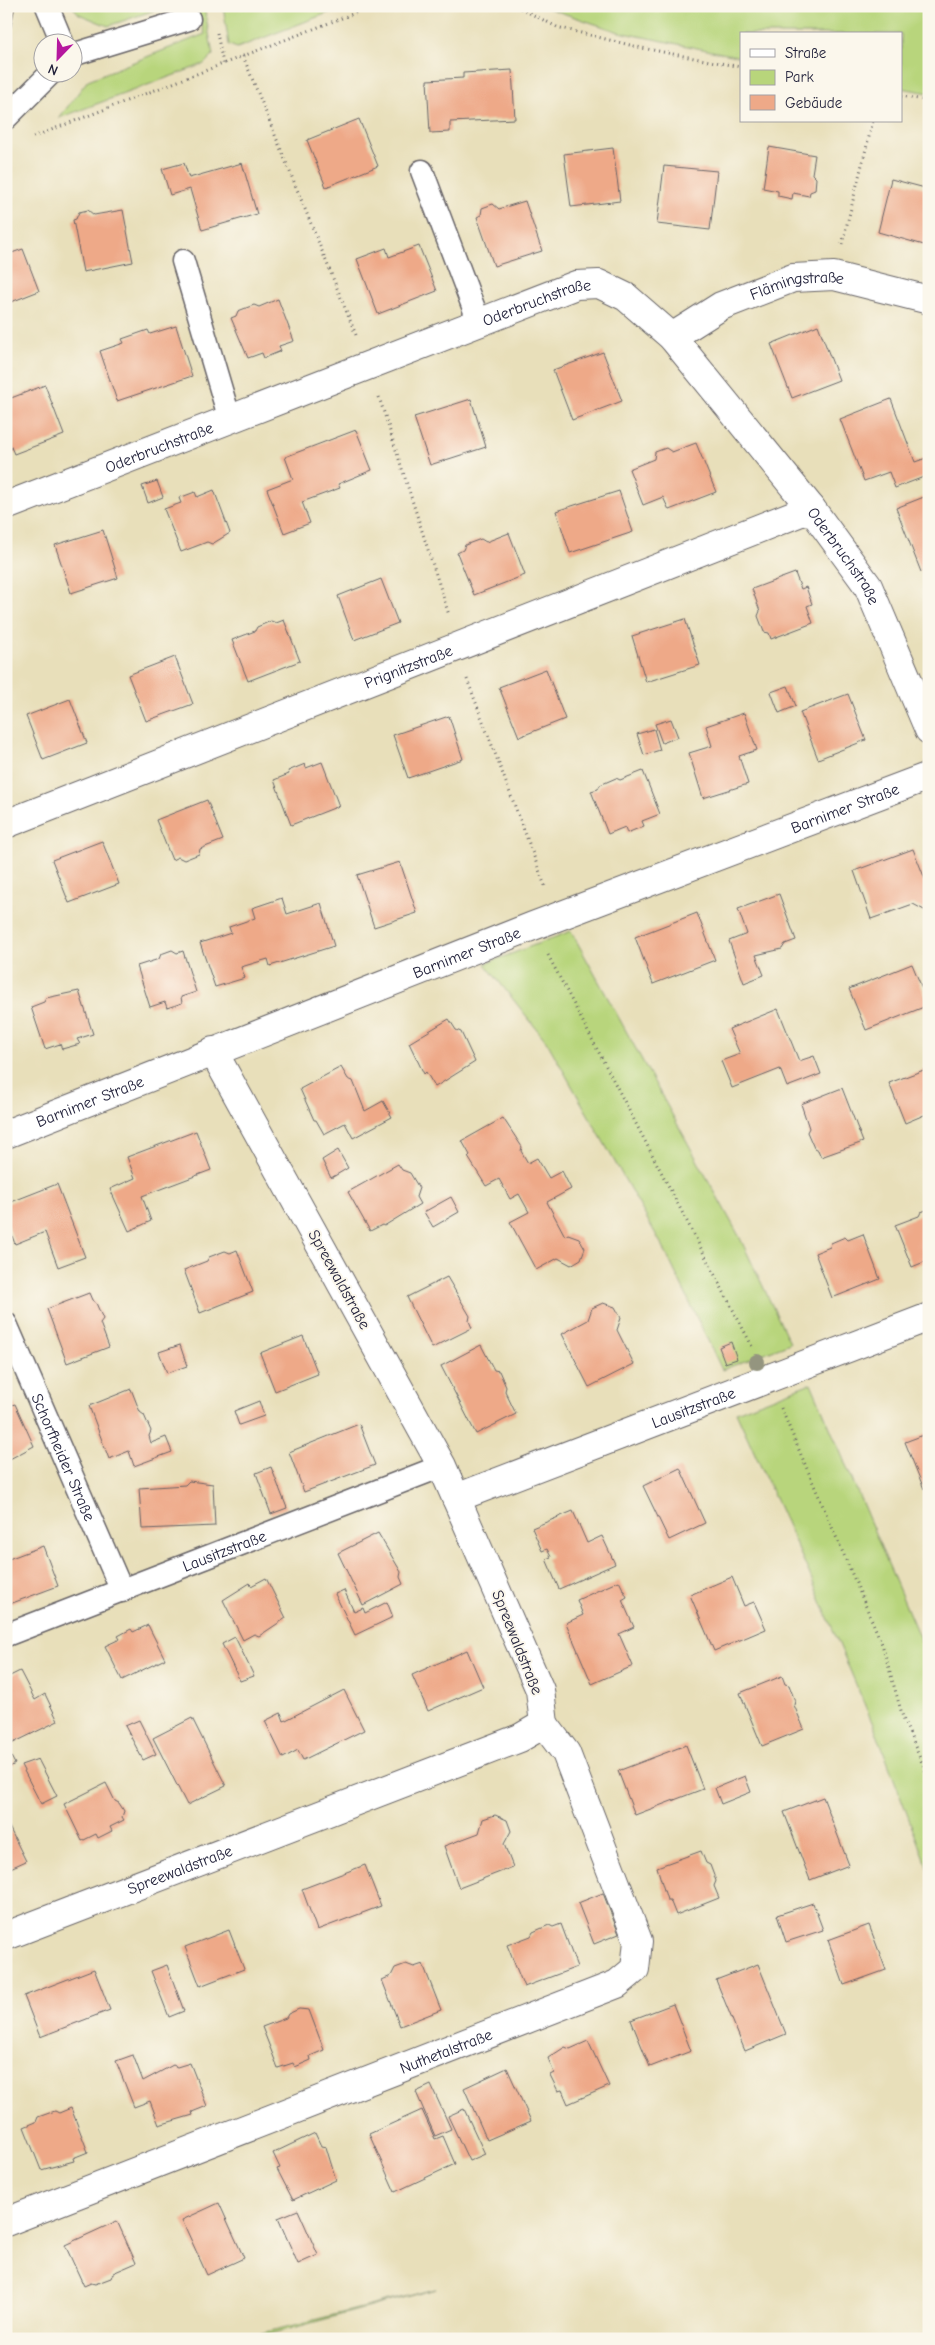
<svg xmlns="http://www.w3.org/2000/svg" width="935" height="2345" viewBox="0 0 935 2345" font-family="'Comic Neue',sans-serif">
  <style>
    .green { fill: #b8d57b; stroke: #6d7c5b }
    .building { fill: #eea988 }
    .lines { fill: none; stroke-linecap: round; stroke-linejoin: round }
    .lane-casing { stroke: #676467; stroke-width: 25 }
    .street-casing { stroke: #676467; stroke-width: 30 }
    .path { stroke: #676467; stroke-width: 3; stroke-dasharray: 1 4; stroke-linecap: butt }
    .lane { stroke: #fff; stroke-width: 22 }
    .street { stroke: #fff; stroke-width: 28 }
    .tree { fill: #94957f }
    .labels { text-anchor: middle; stroke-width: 4; stroke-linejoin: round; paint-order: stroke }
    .street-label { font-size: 16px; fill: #22223b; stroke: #fbf7ec }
  </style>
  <rect width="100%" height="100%" fill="#fbf7ec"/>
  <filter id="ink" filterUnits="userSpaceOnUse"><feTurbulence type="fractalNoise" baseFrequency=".02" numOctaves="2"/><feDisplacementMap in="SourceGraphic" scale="10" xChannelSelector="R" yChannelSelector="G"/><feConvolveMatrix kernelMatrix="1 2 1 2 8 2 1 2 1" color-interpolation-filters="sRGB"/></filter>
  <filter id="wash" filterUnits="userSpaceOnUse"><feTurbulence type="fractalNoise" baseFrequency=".0096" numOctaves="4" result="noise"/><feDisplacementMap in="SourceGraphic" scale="20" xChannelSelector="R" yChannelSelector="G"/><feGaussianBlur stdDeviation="1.12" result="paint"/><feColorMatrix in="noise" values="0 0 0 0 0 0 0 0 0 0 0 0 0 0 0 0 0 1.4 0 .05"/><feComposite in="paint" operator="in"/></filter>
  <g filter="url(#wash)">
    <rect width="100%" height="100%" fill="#e8dfba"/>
    <path class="green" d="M 72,6 L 167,6 L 108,26 L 79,14 Z
      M 195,6 L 204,6 L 213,55 L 204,64 L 59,118 L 88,80 L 205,34 Z
      M 223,6 L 346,6 L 237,48 L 229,45 Z
      M 542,6 L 929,6 L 929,93 L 901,88 L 901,34 L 741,34 L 741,57 L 619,32 Z
      M 571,931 L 739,1236 L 790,1343 L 722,1370 L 663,1247 L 547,1042 L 485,964 Z
      M 811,1383 L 929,1660 L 929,1872 L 877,1734 L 809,1573 L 736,1412 Z
      M 436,2289 L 252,2339 L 239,2339 Z"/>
    <g id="blocks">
      <path class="building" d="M 6,6 L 15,6 L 9,36 L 6,37 Z
        M 512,70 L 515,119 L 450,122 L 450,132 L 430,133 L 427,80 L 463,78 L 463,73 Z
        M 359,119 L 378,166 L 326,187 L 307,140 Z
        M 769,147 L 815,155 L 812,174 L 816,178 L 815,190 L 810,192 L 809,196 L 793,193 L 792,199 L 778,196 L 778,191 L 763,188 Z
        M 613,148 L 620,201 L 571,207 L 564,154 Z
        M 184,163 L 189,178 L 242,163 L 257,214 L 202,230 L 190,189 L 170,195 L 162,169 Z
        M 664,166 L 717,171 L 710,230 L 657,224 Z
        M 891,179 L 929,189 L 929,225 L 924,245 L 878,232 Z
        M 525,201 L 542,251 L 494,266 L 477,217 L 481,215 L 482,208 L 493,204 L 499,209 Z
        M 88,210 L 94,215 L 123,210 L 133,262 L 83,272 L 73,220 L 76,219 L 79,212 Z
        M 419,246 L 437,291 L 378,314 L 357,259 L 386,248 L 389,257 Z
        M 23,249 L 39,291 L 6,304 L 6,255 Z
        M 278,299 L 294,341 L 279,346 L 281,351 L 264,358 L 262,353 L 248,358 L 231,318 L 236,316 L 238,311 L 254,305 L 259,307 Z
        M 818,325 L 839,380 L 792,398 L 771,344 Z
        M 176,326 L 192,376 L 117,401 L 100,351 L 124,343 L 122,339 L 148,330 L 150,334 Z
        M 603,352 L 622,401 L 572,420 L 553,370 Z
        M 45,385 L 64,435 L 14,454 L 6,435 L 6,400 Z
        M 471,399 L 486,447 L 430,465 L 414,417 Z
        M 891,399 L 915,462 L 929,457 L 929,475 L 895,488 L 889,472 L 864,481 L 840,419 Z
        M 356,430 L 372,470 L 338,484 L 340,488 L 302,502 L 310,523 L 284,533 L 267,489 L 293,479 L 285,457 Z
        M 696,443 L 716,492 L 669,510 L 663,497 L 643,505 L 629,469 L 654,459 L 655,452 L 666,448 L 672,452 Z
        M 157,481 L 163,497 L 148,503 L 142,486 Z
        M 214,490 L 230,533 L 212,544 L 207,542 L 181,552 L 164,509 L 181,503 L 179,498 L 195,492 L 197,497 Z
        M 619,491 L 633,532 L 570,553 L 556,511 Z
        M 929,495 L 929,569 L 921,572 L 896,508 Z
        M 103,530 L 118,578 L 71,593 L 55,545 Z
        M 509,533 L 525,575 L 474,595 L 457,553 L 463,550 L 465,545 L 481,539 L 486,542 Z
        M 795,573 L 801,589 L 806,587 L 812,604 L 807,606 L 813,623 L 771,639 L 769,633 L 764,632 L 758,616 L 760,611 L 752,589 Z
        M 381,579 L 398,623 L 354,640 L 338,596 Z
        M 685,619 L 700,665 L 646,682 L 632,636 Z
        M 284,620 L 300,661 L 248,681 L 232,640 L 255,631 L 257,627 L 271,621 L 276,623 Z
        M 175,657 L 193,704 L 146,721 L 128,675 Z
        M 546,669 L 565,719 L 519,737 L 499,687 Z
        M 788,686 L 796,706 L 779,713 L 771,692 Z
        M 848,694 L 866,740 L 818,759 L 800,712 Z
        M 70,699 L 87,743 L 43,760 L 26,716 Z
        M 744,713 L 757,750 L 739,756 L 748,784 L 703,798 L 689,753 L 712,746 L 706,726 Z
        M 449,716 L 463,759 L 408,778 L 393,735 Z
        M 671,719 L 678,737 L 662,743 L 655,724 Z
        M 654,729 L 660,750 L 644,755 L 637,734 Z
        M 322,762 L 339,806 L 291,825 L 274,780 L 289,774 L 288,771 L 305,764 L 306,768 Z
        M 643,771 L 660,814 L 642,821 L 644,826 L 627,833 L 625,827 L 608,834 L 591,791 L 598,789 L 600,785 L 616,778 L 620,780 Z
        M 207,800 L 223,840 L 200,849 L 199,854 L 184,860 L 178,857 L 172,860 L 156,820 Z
        M 102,841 L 119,884 L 69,903 L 52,860 Z
        M 913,849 L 925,879 L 929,879 L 929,910 L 926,911 L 913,904 L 871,919 L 854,871 Z
        M 400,862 L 417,913 L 374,927 L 357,875 Z
        M 779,894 L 796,940 L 785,944 L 782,949 L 756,955 L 764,975 L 744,983 L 729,941 L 747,934 L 738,909 Z
        M 282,898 L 287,914 L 321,903 L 334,946 L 270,966 L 268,959 L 241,967 L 245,978 L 215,987 L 200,943 L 231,933 L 229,927 L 255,918 L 252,908 Z
        M 697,913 L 715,960 L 653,984 L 635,937 Z
        M 172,950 L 177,953 L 183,951 L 196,992 L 181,997 L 182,1003 L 167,1008 L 165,1002 L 150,1007 L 137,966 L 159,959 L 161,954 Z
        M 912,964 L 929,1005 L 866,1030 L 849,989 Z
        M 79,991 L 93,1034 L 77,1039 L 80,1044 L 62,1049 L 60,1044 L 45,1049 L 31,1007 L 44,1002 L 46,998 Z
        M 778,1009 L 799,1061 L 814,1056 L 821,1074 L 787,1087 L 780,1069 L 732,1088 L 721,1061 L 740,1054 L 729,1029 Z
        M 449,1019 L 456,1030 L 461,1032 L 475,1062 L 435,1087 L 426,1072 L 424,1074 L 409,1043 Z
        M 341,1067 L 348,1079 L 353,1081 L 365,1111 L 383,1101 L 392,1117 L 353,1138 L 345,1123 L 324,1134 L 316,1120 L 314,1120 L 300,1089 Z
        M 929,1068 L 929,1113 L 905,1123 L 889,1083 Z
        M 842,1088 L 863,1142 L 821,1157 L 818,1150 L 814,1148 L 807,1132 L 809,1128 L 801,1104 Z
        M 503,1118 L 522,1147 L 521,1151 L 528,1163 L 537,1158 L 549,1178 L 562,1171 L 571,1189 L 547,1202 L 565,1236 L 568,1234 L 579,1238 L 585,1248 L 581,1259 L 571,1265 L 558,1258 L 536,1270 L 510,1222 L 529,1212 L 519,1194 L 510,1199 L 499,1179 L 486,1186 L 468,1157 L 470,1155 L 462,1141 Z
        M 196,1131 L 211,1170 L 142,1196 L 151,1221 L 129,1231 L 110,1189 L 135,1178 L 127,1157 Z
        M 338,1150 L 348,1168 L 331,1178 L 322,1160 Z
        M 398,1164 L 402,1170 L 410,1173 L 419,1188 L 416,1197 L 420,1204 L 384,1226 L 382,1225 L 370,1231 L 348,1192 Z
        M 57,1184 L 85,1257 L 58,1267 L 45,1232 L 15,1244 L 6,1220 L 6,1204 Z
        M 451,1197 L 459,1212 L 433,1227 L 424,1212 Z
        M 929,1209 L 929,1260 L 912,1267 L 895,1225 L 919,1216 L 921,1212 Z
        M 863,1234 L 880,1279 L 832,1298 L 815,1253 L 830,1247 L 831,1243 L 845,1237 L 848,1240 Z
        M 237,1250 L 253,1292 L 200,1313 L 184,1270 L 207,1261 L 209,1257 L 225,1251 L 230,1253 Z
        M 447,1277 L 470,1316 L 469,1321 L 472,1328 L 432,1348 L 407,1297 Z
        M 89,1293 L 92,1300 L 96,1303 L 103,1319 L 100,1323 L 109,1347 L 67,1363 L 47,1309 Z
        M 603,1303 L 615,1307 L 621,1318 L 617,1330 L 634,1364 L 589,1387 L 562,1334 L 588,1320 L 592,1308 Z
        M 303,1336 L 318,1374 L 275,1391 L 260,1353 Z
        M 731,1342 L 737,1359 L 725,1363 L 719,1347 Z
        M 180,1345 L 187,1366 L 167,1373 L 159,1352 Z
        M 481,1345 L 494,1370 L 499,1371 L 506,1387 L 505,1391 L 516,1414 L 476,1434 L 441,1366 Z
        M 131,1389 L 140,1412 L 144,1415 L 151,1431 L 149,1436 L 151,1443 L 166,1437 L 172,1452 L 134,1466 L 129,1451 L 109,1459 L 89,1406 Z
        M 259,1401 L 264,1416 L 239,1425 L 234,1411 Z
        M 15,1404 L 34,1446 L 6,1461 L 6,1407 Z
        M 359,1424 L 375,1465 L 304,1492 L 289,1452 Z
        M 929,1433 L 929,1487 L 924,1489 L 905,1442 Z
        M 271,1467 L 287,1508 L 271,1514 L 256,1473 Z
        M 680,1468 L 705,1523 L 669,1540 L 643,1486 Z
        M 189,1481 L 213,1484 L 215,1526 L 142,1529 L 139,1488 L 185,1485 Z
        M 573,1511 L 587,1543 L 602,1536 L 615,1564 L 559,1589 L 546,1559 L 551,1557 L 547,1549 L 542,1551 L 532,1528 Z
        M 378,1533 L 401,1572 L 400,1577 L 403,1584 L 363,1605 L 338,1553 Z
        M 43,1546 L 58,1586 L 7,1605 L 6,1560 Z
        M 732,1577 L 744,1606 L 754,1602 L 766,1629 L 714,1651 L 690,1595 Z
        M 266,1578 L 286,1618 L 259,1636 L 254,1634 L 243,1640 L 223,1600 L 250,1583 L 251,1586 Z
        M 619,1581 L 627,1597 L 622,1600 L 634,1627 L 619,1634 L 633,1666 L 592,1684 L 566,1623 L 583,1615 L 577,1600 Z
        M 344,1590 L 354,1612 L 363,1608 L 365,1613 L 387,1602 L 393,1617 L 355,1635 L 335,1594 Z
        M 148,1625 L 165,1659 L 122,1680 L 105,1646 L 120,1639 L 118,1636 L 131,1629 L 133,1632 Z
        M 235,1637 L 254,1676 L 240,1681 L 222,1644 Z
        M 467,1650 L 483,1687 L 428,1711 L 412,1675 Z
        M 20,1671 L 35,1700 L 45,1694 L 58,1721 L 7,1746 L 6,1678 Z
        M 782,1676 L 785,1684 L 789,1685 L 795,1701 L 794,1705 L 804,1729 L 762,1746 L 740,1693 Z
        M 344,1690 L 364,1730 L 303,1760 L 298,1750 L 283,1758 L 265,1721 L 281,1713 L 284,1721 Z
        M 192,1718 L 226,1786 L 187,1805 L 153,1738 Z
        M 139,1720 L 156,1754 L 143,1760 L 125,1726 Z
        M 686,1745 L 703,1789 L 635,1815 L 618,1771 Z
        M 6,1747 L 15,1764 L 6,1769 Z
        M 38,1759 L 57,1796 L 41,1804 L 21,1765 Z
        M 745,1776 L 751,1792 L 721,1804 L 715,1788 Z
        M 106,1783 L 115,1801 L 119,1803 L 124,1811 L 122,1817 L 124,1820 L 110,1827 L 112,1831 L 98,1838 L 96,1834 L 82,1841 L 64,1804 Z
        M 823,1797 L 849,1865 L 810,1880 L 784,1812 Z
        M 495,1815 L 507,1820 L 511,1831 L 504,1844 L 513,1867 L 459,1888 L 444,1846 L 479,1833 L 483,1819 Z
        M 6,1821 L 26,1861 L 6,1870 Z
        M 701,1851 L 706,1863 L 710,1865 L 716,1881 L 714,1886 L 719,1898 L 676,1915 L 670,1900 L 667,1900 L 657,1867 Z
        M 365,1865 L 381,1906 L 317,1930 L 302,1889 Z
        M 603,1893 L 619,1934 L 594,1944 L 578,1903 Z
        M 813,1903 L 823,1930 L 786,1942 L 777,1915 Z
        M 561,1924 L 577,1967 L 524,1987 L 507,1945 L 531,1936 L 533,1932 L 549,1925 L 553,1927 Z
        M 869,1925 L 886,1970 L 844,1985 L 828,1940 Z
        M 229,1930 L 244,1969 L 200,1986 L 185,1947 Z
        M 406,1964 L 414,1967 L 423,1964 L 441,2010 L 400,2026 L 382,1980 L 391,1976 L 395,1968 Z
        M 758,1964 L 786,2034 L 745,2051 L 716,1980 Z
        M 167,1965 L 184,2011 L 169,2017 L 151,1971 Z
        M 94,1969 L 110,2010 L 40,2037 L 24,1996 Z
        M 673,2004 L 691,2051 L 650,2067 L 631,2020 Z
        M 299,2009 L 309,2010 L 324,2050 L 310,2056 L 311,2060 L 295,2067 L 293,2063 L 278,2068 L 262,2027 L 286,2018 L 288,2014 Z
        M 588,2041 L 609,2086 L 568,2104 L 562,2090 L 558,2091 L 550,2075 L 554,2073 L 548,2058 L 565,2047 L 570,2049 Z
        M 133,2055 L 143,2081 L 173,2065 L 177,2067 L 190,2063 L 207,2106 L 192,2112 L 193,2115 L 159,2125 L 150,2101 L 134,2107 L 116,2061 Z
        M 507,2068 L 531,2121 L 487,2140 L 464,2088 Z
        M 431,2085 L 451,2129 L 435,2136 L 416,2092 Z
        M 71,2108 L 88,2152 L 73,2158 L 74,2161 L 41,2170 L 24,2127 L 36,2122 L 38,2117 L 55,2111 L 59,2113 Z
        M 464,2109 L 485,2154 L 469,2161 L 448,2116 Z
        M 422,2110 L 435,2139 L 443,2136 L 455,2164 L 395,2192 L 369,2134 Z
        M 315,2133 L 321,2146 L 326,2147 L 336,2180 L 293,2200 L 277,2169 L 280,2168 L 273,2153 Z
        M 219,2203 L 244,2258 L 207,2275 L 182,2220 Z
        M 298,2210 L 318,2255 L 298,2264 L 278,2218 Z
        M 117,2221 L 136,2263 L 113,2273 L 111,2278 L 95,2284 L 91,2283 L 84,2286 L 65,2245 Z"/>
    </g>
  </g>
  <g filter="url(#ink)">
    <use href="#blocks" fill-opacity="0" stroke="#676467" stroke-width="1"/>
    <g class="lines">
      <defs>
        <g id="lane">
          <path d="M 47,6 L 62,42"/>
          <path d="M 72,55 L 189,19"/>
          <path d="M 6,118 L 52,72"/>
          <path d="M 422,171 L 479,322"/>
          <path d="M 183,261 L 230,420"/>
          <path id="s1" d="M 6,1324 L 122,1591"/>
          <path id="s2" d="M 6,1635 L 442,1466"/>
        </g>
        <g id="street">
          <path id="s3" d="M 672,337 L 721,306 L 793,278 L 834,276 L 929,300"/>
          <path id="s4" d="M 6,506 C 196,433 386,358 576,285 L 599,284 L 626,297 L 672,337 L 811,508 L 868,586 L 929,730"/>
          <path id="s5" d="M 6,824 L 811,508"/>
          <path id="s6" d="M 6,1134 L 533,926 L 929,776"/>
          <path id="s7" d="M 456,1498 L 929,1317"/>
          <path id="s8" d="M 6,1936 L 520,1738 L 544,1724 L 540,1690 L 442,1466 L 213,1051"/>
          <path id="s9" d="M 6,2222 L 617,1984 L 635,1969 L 638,1941 L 566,1753 L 544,1724"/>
        </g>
      </defs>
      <use href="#lane" class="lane-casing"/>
      <use href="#street" class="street-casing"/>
      <path class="path" d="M 516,6 L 557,27 L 642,48 L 741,67
        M 217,33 L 223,64
        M 243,56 L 356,335
        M 901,96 L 929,101
        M 33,137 L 373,6
        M 842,244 L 873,121
        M 379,397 L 449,615
        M 467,679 L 545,886
        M 548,955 L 753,1348
        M 781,1408 L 882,1644 L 904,1721 L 929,1779"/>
      <use href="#lane" class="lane"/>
      <use href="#street" class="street"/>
    </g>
    <circle class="tree" cx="757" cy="1362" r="8"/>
  </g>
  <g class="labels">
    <g class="street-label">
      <text dy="6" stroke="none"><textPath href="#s3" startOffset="138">Flämingstraße</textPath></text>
      <text dy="6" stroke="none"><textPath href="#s4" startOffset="569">Oderbruchstraße</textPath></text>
      <text dy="6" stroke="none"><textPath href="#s4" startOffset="164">Oderbruchstraße</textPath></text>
      <text dy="6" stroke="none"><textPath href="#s4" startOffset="1004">Oderbruchstraße</textPath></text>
      <text dy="6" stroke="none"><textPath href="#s5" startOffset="432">Prignitzstraße</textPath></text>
      <text dy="6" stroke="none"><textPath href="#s6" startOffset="900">Barnimer Straße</textPath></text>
      <text dy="6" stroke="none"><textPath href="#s6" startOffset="495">Barnimer Straße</textPath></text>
      <text dy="6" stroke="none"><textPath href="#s6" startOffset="90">Barnimer Straße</textPath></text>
      <text transform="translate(340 1279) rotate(61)" y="6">Spreewaldstraße</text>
      <text dy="6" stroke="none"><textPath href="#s7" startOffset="254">Lausitzstraße</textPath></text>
      <text dy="6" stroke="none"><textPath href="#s1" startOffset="145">Schorfheider Straße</textPath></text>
      <text dy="6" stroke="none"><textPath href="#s2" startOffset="234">Lausitzstraße</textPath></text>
      <text transform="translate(518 1642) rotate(68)" y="6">Spreewaldstraße</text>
      <text dy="6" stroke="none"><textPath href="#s8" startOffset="186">Spreewaldstraße</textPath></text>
      <text dy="6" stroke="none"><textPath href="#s9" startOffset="472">Nuthetalstraße</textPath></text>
    </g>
  </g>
  <rect width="935" height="2345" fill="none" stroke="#fbf7ec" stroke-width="25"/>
  <rect x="740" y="32" width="162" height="90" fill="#fbf7ec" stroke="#a4a2a5"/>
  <rect x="750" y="49" width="25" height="8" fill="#ffffff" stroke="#a4a2a5"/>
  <text x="785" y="58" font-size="15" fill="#22223b">Straße</text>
  <rect x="750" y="70" width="25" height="15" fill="#b8d57b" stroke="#a4a2a5"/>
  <text x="785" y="82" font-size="15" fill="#22223b">Park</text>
  <rect x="750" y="95" width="25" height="15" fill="#eea988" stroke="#a4a2a5"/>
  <text x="785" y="108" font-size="15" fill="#22223b">Gebäude</text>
  <g transform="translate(58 58) rotate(203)"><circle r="24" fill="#fbf7ec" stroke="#a4a2a5"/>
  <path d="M0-4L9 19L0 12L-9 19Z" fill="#b5179e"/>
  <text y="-8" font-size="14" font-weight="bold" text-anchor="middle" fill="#22223b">N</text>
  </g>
</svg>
